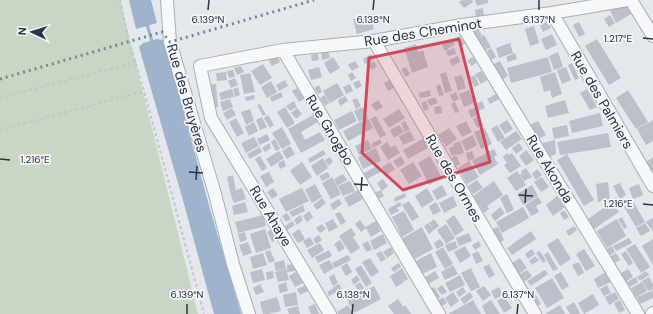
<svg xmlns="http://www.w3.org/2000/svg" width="653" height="314" viewBox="0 0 653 314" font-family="'DM Sans',sans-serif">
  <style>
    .green { fill: #c9d6c5 }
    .water { fill: #9fb4cc }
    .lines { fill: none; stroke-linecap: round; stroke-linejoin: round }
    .stream { stroke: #9fb4cc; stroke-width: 3 }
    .building { fill: #bbc0ca }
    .minor-casing { stroke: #a9aeb7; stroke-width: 14 }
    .path { stroke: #c2c5cb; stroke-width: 2; stroke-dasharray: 3 3; stroke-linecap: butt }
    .minor { stroke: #f7f8fa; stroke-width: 12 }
    .rail { stroke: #7d8696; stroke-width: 3; stroke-dasharray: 2 4; stroke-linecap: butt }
    .marked { fill: #d1495b; fill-opacity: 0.2; stroke: #d1495b; stroke-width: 3; stroke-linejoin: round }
    .ticks { fill: none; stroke: #2b3445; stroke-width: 1.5 }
    .labels { text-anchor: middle; stroke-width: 3.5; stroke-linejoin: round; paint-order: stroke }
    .street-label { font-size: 14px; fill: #2b3445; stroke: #f4f6f9 }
    .ticks-label { font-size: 10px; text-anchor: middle; fill: #2b3445; stroke: #f4f6f9; stroke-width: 3.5; stroke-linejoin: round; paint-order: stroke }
  </style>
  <rect width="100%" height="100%" fill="#e4e7ec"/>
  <path class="green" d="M 0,0 L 120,0 L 198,314 L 0,314 Z"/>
  <path class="water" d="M 129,0 L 151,0 L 157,23 L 136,29 Z
    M 157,39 L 164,40 L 210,209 L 241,314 L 214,314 L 184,204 L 139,47 L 143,43 Z"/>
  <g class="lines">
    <path class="stream" d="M 146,21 L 153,45"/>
  </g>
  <path class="building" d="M 462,0 L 471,0 L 473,2 L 464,8 L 459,2 Z
    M 475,0 L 488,0 L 488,3 L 477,6 Z
    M 624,2 L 631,14 L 616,23 L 608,6 Z
    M 483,8 L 484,16 L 476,17 L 475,10 Z
    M 370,14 L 374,29 L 357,34 L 353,19 Z
    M 610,15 L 615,23 L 609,27 L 604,19 Z
    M 548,21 L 551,28 L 543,32 L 540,25 Z
    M 579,22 L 585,34 L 579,37 L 573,25 Z
    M 476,26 L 482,35 L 477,39 L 471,29 Z
    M 534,26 L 539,43 L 530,46 L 525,29 Z
    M 552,34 L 557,45 L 546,50 L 541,39 Z
    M 484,35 L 491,47 L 485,50 L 478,38 Z
    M 459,36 L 465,43 L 462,46 L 455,40 Z
    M 452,39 L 455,44 L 445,51 L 442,45 Z
    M 597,39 L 621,78 L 609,85 L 585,46 Z
    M 510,43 L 513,53 L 499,58 L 496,48 Z
    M 416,44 L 418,52 L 423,50 L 428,67 L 412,73 L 404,48 Z
    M 454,48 L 456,54 L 448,56 L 446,51 Z
    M 491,48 L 496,57 L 491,60 L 487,51 Z
    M 328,50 L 330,58 L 322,60 L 321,52 Z
    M 558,52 L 563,67 L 554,70 L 549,56 Z
    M 515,53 L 517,59 L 508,62 L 506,57 Z
    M 277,54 L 280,62 L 272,66 L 268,59 Z
    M 318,54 L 319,60 L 312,61 L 311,55 Z
    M 371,54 L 374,59 L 365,64 L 363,59 Z
    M 458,56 L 460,62 L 452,66 L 449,60 Z
    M 333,57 L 340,68 L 330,74 L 324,63 Z
    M 472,57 L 477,62 L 472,66 L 467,61 Z
    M 548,57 L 552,72 L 511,83 L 507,68 Z
    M 355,61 L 359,67 L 352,71 L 348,65 Z
    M 374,61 L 377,66 L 372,70 L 368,65 Z
    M 500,61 L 508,76 L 502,80 L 494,64 Z
    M 572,63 L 579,78 L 575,80 L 568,65 Z
    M 263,64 L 272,78 L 260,85 L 251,71 Z
    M 241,66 L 244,72 L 237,75 L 234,68 Z
    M 319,67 L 322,77 L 311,80 L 308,70 Z
    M 406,67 L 410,74 L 406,77 L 401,69 Z
    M 566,67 L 571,80 L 562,84 L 557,70 Z
    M 233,70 L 235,77 L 229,78 L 227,71 Z
    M 481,71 L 487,80 L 481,84 L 475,74 Z
    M 226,72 L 227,80 L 217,81 L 216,73 Z
    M 352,72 L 356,78 L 351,81 L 348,75 Z
    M 446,72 L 452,91 L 445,93 L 440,74 Z
    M 555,72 L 562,94 L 552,98 L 550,90 L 544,92 L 540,77 Z
    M 250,73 L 255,92 L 244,94 L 240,75 Z
    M 462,75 L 466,88 L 458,91 L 454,77 Z
    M 475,75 L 479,85 L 474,87 L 470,77 Z
    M 235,78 L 238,85 L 231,88 L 228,81 Z
    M 391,79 L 395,87 L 388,91 L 384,83 Z
    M 285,80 L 288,86 L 279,91 L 276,85 Z
    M 359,80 L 362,86 L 356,89 L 353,83 Z
    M 271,81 L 277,92 L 267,98 L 261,87 Z
    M 337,83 L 344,95 L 330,103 L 323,91 Z
    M 216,84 L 218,107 L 212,108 L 209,85 Z
    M 350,84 L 353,91 L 346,94 L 343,87 Z
    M 440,84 L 444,95 L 439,96 L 436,86 Z
    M 319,85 L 322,92 L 318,94 L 314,88 Z
    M 238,87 L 240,95 L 235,97 L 233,89 Z
    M 297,88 L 304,99 L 299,102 L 292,91 Z
    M 232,89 L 234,97 L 221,100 L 219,93 Z
    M 587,89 L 597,107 L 590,110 L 580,93 Z
    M 430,90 L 431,96 L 420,98 L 419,93 Z
    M 469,90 L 474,103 L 464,107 L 459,94 Z
    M 628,90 L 648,122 L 636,129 L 616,98 Z
    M 281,92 L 283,97 L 272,102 L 270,97 Z
    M 456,92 L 459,99 L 453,102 L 450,95 Z
    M 498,93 L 501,98 L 490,104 L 487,99 Z
    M 254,95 L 255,99 L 246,101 L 245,97 Z
    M 325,95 L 329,103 L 325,106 L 320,98 Z
    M 345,96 L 348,101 L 340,106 L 338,100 Z
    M 435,97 L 438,103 L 430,106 L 427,100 Z
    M 357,98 L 361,106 L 356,109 L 352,100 Z
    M 230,99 L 233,107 L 223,111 L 220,102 Z
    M 378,100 L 383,107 L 376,111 L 371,105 Z
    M 565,100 L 569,113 L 548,118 L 545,106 Z
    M 294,101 L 297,107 L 290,111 L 286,106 Z
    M 426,101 L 429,109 L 424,111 L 421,103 Z
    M 482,101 L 485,108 L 479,111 L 475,104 Z
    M 455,102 L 459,112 L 455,113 L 451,104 Z
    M 260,104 L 266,115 L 263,116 L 257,105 Z
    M 441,106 L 442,113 L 435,114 L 434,107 Z
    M 285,107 L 295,123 L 287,128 L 277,112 Z
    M 363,107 L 368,117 L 359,122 L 354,111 Z
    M 232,108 L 236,115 L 227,120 L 223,113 Z
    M 297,108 L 302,114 L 296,119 L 291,113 Z
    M 475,108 L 477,115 L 471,118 L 468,110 Z
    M 250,109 L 254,121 L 246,125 L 241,112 Z
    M 399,109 L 405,118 L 389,128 L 383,119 Z
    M 352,111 L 357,121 L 339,130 L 334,120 Z
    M 600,113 L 603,126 L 572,133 L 569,121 Z
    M 268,115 L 274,125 L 270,128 L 264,118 Z
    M 313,115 L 318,122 L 301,132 L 305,140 L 320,132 L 325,140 L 301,153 L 288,129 Z
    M 376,116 L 386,135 L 380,138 L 370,119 Z
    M 479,116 L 483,125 L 477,128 L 473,119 Z
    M 262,117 L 267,127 L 260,130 L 256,120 Z
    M 236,118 L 244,133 L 237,137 L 229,122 Z
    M 368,118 L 373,128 L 348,141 L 343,131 Z
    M 507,120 L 513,129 L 505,134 L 499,125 Z
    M 653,120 L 653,141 L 646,145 L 637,129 Z
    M 405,121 L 410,130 L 405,132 L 401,123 Z
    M 466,121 L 472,132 L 462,137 L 456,126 Z
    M 538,121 L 546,135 L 539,139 L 530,125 Z
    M 254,122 L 258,131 L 249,136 L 245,127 Z
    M 399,125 L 404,132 L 394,138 L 390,130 Z
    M 497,125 L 505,138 L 498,142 L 491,129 Z
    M 567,125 L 569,136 L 554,139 L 552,128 Z
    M 282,127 L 291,144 L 282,149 L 272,133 Z
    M 449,128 L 457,139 L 446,147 L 438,135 Z
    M 485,128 L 492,144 L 481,149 L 474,132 Z
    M 410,131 L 415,140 L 403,145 L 399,136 Z
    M 516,131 L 522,139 L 506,150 L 500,142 Z
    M 608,133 L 611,147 L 560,155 L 557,142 Z
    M 267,134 L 270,140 L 260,145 L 257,139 Z
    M 473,135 L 477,145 L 466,151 L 461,141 Z
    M 254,137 L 259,146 L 246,153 L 241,143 Z
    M 424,138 L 428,148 L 408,159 L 403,150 Z
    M 275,139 L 280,149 L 276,151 L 271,142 Z
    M 380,139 L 382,143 L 373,148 L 371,144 Z
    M 368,140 L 372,149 L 359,155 L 355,146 Z
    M 555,140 L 556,154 L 549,157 L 542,143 Z
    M 460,141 L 464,153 L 458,155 L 457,154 L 452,156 L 449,148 L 454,146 L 453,144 Z
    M 387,142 L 392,150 L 391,147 L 395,145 L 400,153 L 388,160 L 380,147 Z
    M 269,143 L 271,148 L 265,152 L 262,148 Z
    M 519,143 L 523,149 L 516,154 L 512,148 Z
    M 290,146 L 295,154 L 287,159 L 282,151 Z
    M 260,147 L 262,152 L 250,159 L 247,154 Z
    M 376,148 L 381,161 L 363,169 L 358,157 Z
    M 494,149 L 497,155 L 494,157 L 498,164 L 480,175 L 472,161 Z
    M 323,150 L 326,154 L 310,163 L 308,159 Z
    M 526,150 L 534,160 L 526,166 L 519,156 Z
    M 279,151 L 284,158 L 271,167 L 266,159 Z
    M 472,151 L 475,159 L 468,161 L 466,153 Z
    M 507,153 L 508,155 L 512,153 L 521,166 L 510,173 L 504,165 L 507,163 L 503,157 Z
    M 567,154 L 594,200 L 584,206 L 557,160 Z
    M 456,155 L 460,164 L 456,166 L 451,158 Z
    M 260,156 L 267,168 L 262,171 L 255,159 Z
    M 401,156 L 405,163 L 398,168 L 393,161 Z
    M 430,156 L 442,178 L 429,185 L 418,163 Z
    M 330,157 L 333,162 L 328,166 L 325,160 Z
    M 653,157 L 653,173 L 646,162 Z
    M 323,158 L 328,168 L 317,176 L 311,166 Z
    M 284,160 L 286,166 L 280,169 L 278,163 Z
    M 469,161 L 479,177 L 467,184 L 458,168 Z
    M 302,162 L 312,177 L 300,185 L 290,171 Z
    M 390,162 L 395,169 L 387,175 L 382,167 Z
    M 413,162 L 422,176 L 409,184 L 400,170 Z
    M 378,165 L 382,171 L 367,179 L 364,173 Z
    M 526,168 L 532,177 L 524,181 L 520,175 L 522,173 L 521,171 Z
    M 537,169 L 542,175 L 536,180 L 532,174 Z
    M 517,171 L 526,185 L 516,191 L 507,178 Z
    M 269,172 L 274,182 L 266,187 L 260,176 Z
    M 328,172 L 330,177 L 322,181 L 319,176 Z
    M 343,174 L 347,180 L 337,186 L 334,179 Z
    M 233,175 L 236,191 L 230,192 L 227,177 Z
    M 332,177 L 341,194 L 331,199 L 322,183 Z
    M 542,177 L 549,187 L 541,192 L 534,182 Z
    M 383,179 L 388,186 L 382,191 L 377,183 Z
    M 477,180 L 483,188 L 473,194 L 468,186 Z
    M 350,181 L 355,191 L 343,196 L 338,186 Z
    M 494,181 L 503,195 L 487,206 L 489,209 L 484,213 L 473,196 Z
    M 608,182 L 610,200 L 598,202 L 596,184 Z
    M 620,183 L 626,195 L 620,199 L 613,186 Z
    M 315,184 L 322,197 L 312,203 L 305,190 Z
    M 639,184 L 643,195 L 633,199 L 629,188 Z
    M 442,185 L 447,195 L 437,200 L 432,191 Z
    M 532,185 L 538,196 L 523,205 L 517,194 Z
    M 242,188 L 246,199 L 234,203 L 230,193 Z
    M 273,188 L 278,195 L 272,199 L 267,192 Z
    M 302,188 L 309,201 L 286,212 L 279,199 Z
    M 427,188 L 434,200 L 422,208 L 415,196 Z
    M 358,190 L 363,199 L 349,207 L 344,198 Z
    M 381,190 L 384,196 L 376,200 L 373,194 Z
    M 405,193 L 406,197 L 395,202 L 394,198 Z
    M 507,194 L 514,210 L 507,213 L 500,198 Z
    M 453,196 L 457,206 L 444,213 L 439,203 Z
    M 557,196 L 565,207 L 553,216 L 546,205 Z
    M 538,197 L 542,203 L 536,206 L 539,212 L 531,216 L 525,205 Z
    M 616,197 L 621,205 L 617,207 L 612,200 Z
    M 322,198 L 326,203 L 317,210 L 313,205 Z
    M 339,199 L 342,204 L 333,210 L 330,204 Z
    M 409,201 L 419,217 L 412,221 L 402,205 Z
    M 633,201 L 645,222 L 636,227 L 624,207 Z
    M 245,202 L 248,212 L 234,215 L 232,206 Z
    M 400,202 L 402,205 L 397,208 L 399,211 L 391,215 L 388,209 Z
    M 436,202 L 441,211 L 433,215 L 429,206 Z
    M 612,202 L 619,212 L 594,229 L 588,219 Z
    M 303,205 L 305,211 L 292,217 L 289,212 Z
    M 500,207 L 505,213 L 495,221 L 491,215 Z
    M 523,207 L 529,218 L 502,233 L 496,222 Z
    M 564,210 L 569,217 L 564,220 L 560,213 Z
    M 309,211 L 313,217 L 307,222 L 303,216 Z
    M 404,211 L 414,230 L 402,237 L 392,217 Z
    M 340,212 L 346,222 L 341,225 L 335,214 Z
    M 287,213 L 291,219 L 286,222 L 282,216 Z
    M 263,215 L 266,226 L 238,233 L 235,222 Z
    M 300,215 L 303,220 L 297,225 L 294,220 Z
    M 454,215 L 464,230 L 455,236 L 446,221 Z
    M 622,217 L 627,227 L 624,229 L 618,219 Z
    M 652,218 L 653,219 L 653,231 L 646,222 Z
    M 333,219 L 338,227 L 329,232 L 325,223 Z
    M 434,219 L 439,226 L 434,230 L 429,223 Z
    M 617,219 L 626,236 L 607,248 L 597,231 Z
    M 360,220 L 365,227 L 376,221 L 381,231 L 371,237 L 366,228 L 361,232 L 355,224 Z
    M 292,221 L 295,225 L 287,230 L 285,226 Z
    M 428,223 L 434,230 L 429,234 L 424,226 Z
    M 645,223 L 650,231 L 641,236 L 636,228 Z
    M 322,224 L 326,229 L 320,233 L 316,228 Z
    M 446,224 L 455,238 L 446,244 L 437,230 Z
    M 574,226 L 577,230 L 569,236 L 566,231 Z
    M 422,227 L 433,249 L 413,260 L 401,239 Z
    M 498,227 L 504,240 L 499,243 L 492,229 Z
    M 351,228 L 356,235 L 353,237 L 360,248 L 351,254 L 339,236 Z
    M 265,229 L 271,248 L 256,253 L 250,234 Z
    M 299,229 L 305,239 L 298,243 L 292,234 Z
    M 271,230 L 276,240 L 272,242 L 267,232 Z
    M 531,231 L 536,239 L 512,255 L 507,248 L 511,246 L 511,245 Z
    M 245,232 L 247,240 L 240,242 L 238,234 Z
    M 469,233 L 472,241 L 459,246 L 456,238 Z
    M 383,234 L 387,243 L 374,250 L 370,241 Z
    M 319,235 L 322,240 L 316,244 L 313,239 Z
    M 310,237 L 314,244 L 307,248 L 303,241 Z
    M 558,238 L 571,259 L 560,266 L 547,245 Z
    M 629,238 L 632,243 L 616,251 L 613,246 Z
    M 440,239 L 444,245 L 437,249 L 434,243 Z
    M 653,239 L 653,265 L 642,246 Z
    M 340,240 L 345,248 L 339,252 L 334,244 Z
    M 368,241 L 372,249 L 367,252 L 362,244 Z
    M 455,241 L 458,248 L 448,252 L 445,245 Z
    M 479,241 L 481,246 L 475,250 L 472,245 Z
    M 248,242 L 252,253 L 243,256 L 239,245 Z
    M 320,243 L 324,250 L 312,258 L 307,250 Z
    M 635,244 L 650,267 L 641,273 L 626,249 Z
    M 465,246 L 471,256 L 460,263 L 454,252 Z
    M 612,246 L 615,252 L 610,255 L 607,249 Z
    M 391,247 L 394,253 L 387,258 L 383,252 Z
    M 443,247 L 453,264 L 445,269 L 435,252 Z
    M 532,249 L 535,254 L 528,259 L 525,254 Z
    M 584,249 L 595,266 L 586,271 L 576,254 Z
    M 270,250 L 275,261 L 269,263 L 265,252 Z
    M 329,250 L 332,256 L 318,263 L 315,257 Z
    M 381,251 L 386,259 L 381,262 L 376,254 Z
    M 478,251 L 483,261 L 476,264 L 472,254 Z
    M 540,251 L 546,261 L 543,263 L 536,253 Z
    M 626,251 L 633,263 L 629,266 L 621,254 Z
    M 548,252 L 558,269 L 553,271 L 544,255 Z
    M 263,253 L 267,265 L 253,269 L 250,257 Z
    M 431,253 L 437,267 L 422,274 L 416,261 Z
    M 616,253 L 620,260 L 615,263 L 611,256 Z
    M 348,255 L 351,260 L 335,268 L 332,263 Z
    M 535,256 L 539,260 L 532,265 L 529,261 Z
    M 370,258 L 379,272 L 371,277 L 362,262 Z
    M 520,258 L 527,268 L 519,274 L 512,263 Z
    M 284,260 L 286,269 L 276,271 L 274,263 Z
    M 329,260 L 334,268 L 324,274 L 319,265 Z
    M 579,262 L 584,273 L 578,276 L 572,265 Z
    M 347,263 L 352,272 L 346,276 L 341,267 Z
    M 399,263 L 401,267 L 394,272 L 391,268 Z
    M 294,264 L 295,271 L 287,272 L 287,265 Z
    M 489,264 L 495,275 L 489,278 L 483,267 Z
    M 361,265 L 372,283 L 366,287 L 355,269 Z
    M 453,265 L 458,274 L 445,280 L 441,272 Z
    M 402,268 L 408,279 L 404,281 L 398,271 Z
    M 471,268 L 480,287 L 471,291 L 461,273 Z
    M 262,269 L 265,280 L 253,283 L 250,272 Z
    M 286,269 L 289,280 L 278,282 L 275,272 Z
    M 628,269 L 633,277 L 625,282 L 620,274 Z
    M 527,270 L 532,276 L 524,282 L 519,275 Z
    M 545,270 L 548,274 L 531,286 L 527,281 Z
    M 273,271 L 274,278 L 267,280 L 266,272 Z
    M 398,271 L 404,282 L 396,287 L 390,276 Z
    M 435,271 L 439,278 L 428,284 L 424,278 Z
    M 608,271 L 613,281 L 598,288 L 594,279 Z
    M 646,271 L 649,275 L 640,281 L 637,277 Z
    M 296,272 L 303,283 L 295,287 L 289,276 Z
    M 561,272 L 569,286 L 562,290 L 554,276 Z
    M 334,274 L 338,283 L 333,286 L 329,277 Z
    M 357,275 L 360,280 L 354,285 L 351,280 Z
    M 460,275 L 465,285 L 450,292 L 445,283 Z
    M 636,277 L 638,282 L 630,287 L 627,282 Z
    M 649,277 L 653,285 L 653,289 L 648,291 L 642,281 Z
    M 552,278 L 564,298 L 547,308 L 535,288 Z
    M 286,282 L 288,291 L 280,293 L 278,285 Z
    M 360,282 L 364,288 L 359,292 L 355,286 Z
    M 642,282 L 647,291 L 636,297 L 631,288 Z
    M 260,284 L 264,292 L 256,295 L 253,288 Z
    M 307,284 L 310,290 L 300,295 L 297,289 Z
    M 339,284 L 342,289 L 329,296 L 327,292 L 334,288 L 333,287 Z
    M 442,285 L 447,292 L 442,295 L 437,289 Z
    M 607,285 L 611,293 L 604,296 L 600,289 Z
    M 374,286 L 381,299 L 354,313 L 347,300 Z
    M 484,286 L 491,295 L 483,301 L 476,291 Z
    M 434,287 L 440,297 L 436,300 L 430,289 Z
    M 463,287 L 466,292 L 459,297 L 456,292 Z
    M 499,287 L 503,295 L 495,299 L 491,291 Z
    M 653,290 L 653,298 L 640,304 L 637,297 Z
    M 296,292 L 298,305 L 285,307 L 283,295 Z
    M 453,292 L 459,301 L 451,307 L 445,298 Z
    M 470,292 L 473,297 L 464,304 L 460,299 Z
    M 615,292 L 619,299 L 609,305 L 605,297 Z
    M 593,294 L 599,305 L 584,314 L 578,303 Z
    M 536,295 L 541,304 L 536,307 L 531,297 Z
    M 504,296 L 512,308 L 504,313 L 497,301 Z
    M 277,297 L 281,311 L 268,314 L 263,314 L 260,302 Z
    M 443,297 L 447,303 L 440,307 L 436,302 Z
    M 398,299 L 403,307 L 405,305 L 411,314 L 394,314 L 388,306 Z
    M 473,300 L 481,314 L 448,314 Z
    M 491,300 L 500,314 L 486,314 L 482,306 Z
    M 620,300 L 625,310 L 619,313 L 614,303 Z
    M 574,302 L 580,313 L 579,314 L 570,314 L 566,307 Z
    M 315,304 L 319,314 L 311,314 L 308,307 Z
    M 348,305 L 353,313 L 351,314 L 338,314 L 337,312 Z
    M 560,305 L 565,314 L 545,314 Z
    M 298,306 L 300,314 L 289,314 L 287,309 Z"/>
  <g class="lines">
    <defs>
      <path id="minor" d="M 167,0 L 170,42 L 215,194 L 233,264 L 249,314
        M 631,0 L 653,36
        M 552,13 L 653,186
        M 462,25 L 638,314
        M 374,41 L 535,314
        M 283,50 L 439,314
        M 330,314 L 211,118 L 200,66 L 283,50 L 374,41 L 462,25 L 552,13 L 628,0
        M 652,314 L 653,313"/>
    </defs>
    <use href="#minor" class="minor-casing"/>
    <path class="path" d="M 120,0 L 129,41 L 144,91 L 204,314
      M 0,98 L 136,62
      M 0,130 L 144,91"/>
    <use href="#minor" class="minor"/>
    <path class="rail" d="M 0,79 L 162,32 L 170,42 L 314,0"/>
  </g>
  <path class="marked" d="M 459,39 L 490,162 L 403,190 L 362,153 L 369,58 Z"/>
  <path class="ticks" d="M 208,10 L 209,0M 373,10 L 374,0M 539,10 L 539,0M 643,38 L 653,39M 0,159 L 10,160M 189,172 L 203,173M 196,180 L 197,166M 354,184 L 368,185M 361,191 L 362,177M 519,195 L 533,196M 525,203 L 526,189M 643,204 L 653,205M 187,314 L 187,304M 352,314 L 353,304M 517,314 L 518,304"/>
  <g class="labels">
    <g class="street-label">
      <text transform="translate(423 32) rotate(-9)" y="5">Rue des Cheminot</text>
      <text transform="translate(187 98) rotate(74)" y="5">Rue des Bruyères</text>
      <text transform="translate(602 100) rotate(60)" y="5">Rue des Palmiers</text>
      <text transform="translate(330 130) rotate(59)" y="5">Rue Gnogbo</text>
      <text transform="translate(550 169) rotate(59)" y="5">Rue Akonda</text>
      <text transform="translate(454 178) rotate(60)" y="5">Rue des Ormes</text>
      <text transform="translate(271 216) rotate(59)" y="5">Rue Ahaye</text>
    </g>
  </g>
  <g class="ticks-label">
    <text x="208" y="23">6.139°N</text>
    <text x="373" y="23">6.138°N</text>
    <text x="539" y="23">6.137°N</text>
    <text x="618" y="42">1.217°E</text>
    <text x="35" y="163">1.216°E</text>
    <text x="618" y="207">1.216°E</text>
    <text x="187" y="298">6.139°N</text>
    <text x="353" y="298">6.138°N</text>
    <text x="518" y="298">6.137°N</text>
  </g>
  <g transform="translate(32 32) rotate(274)" stroke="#f4f6f9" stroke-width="3" paint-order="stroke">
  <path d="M0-3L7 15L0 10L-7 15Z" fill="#2b3445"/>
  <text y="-6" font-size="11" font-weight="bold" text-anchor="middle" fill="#2b3445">N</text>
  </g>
</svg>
